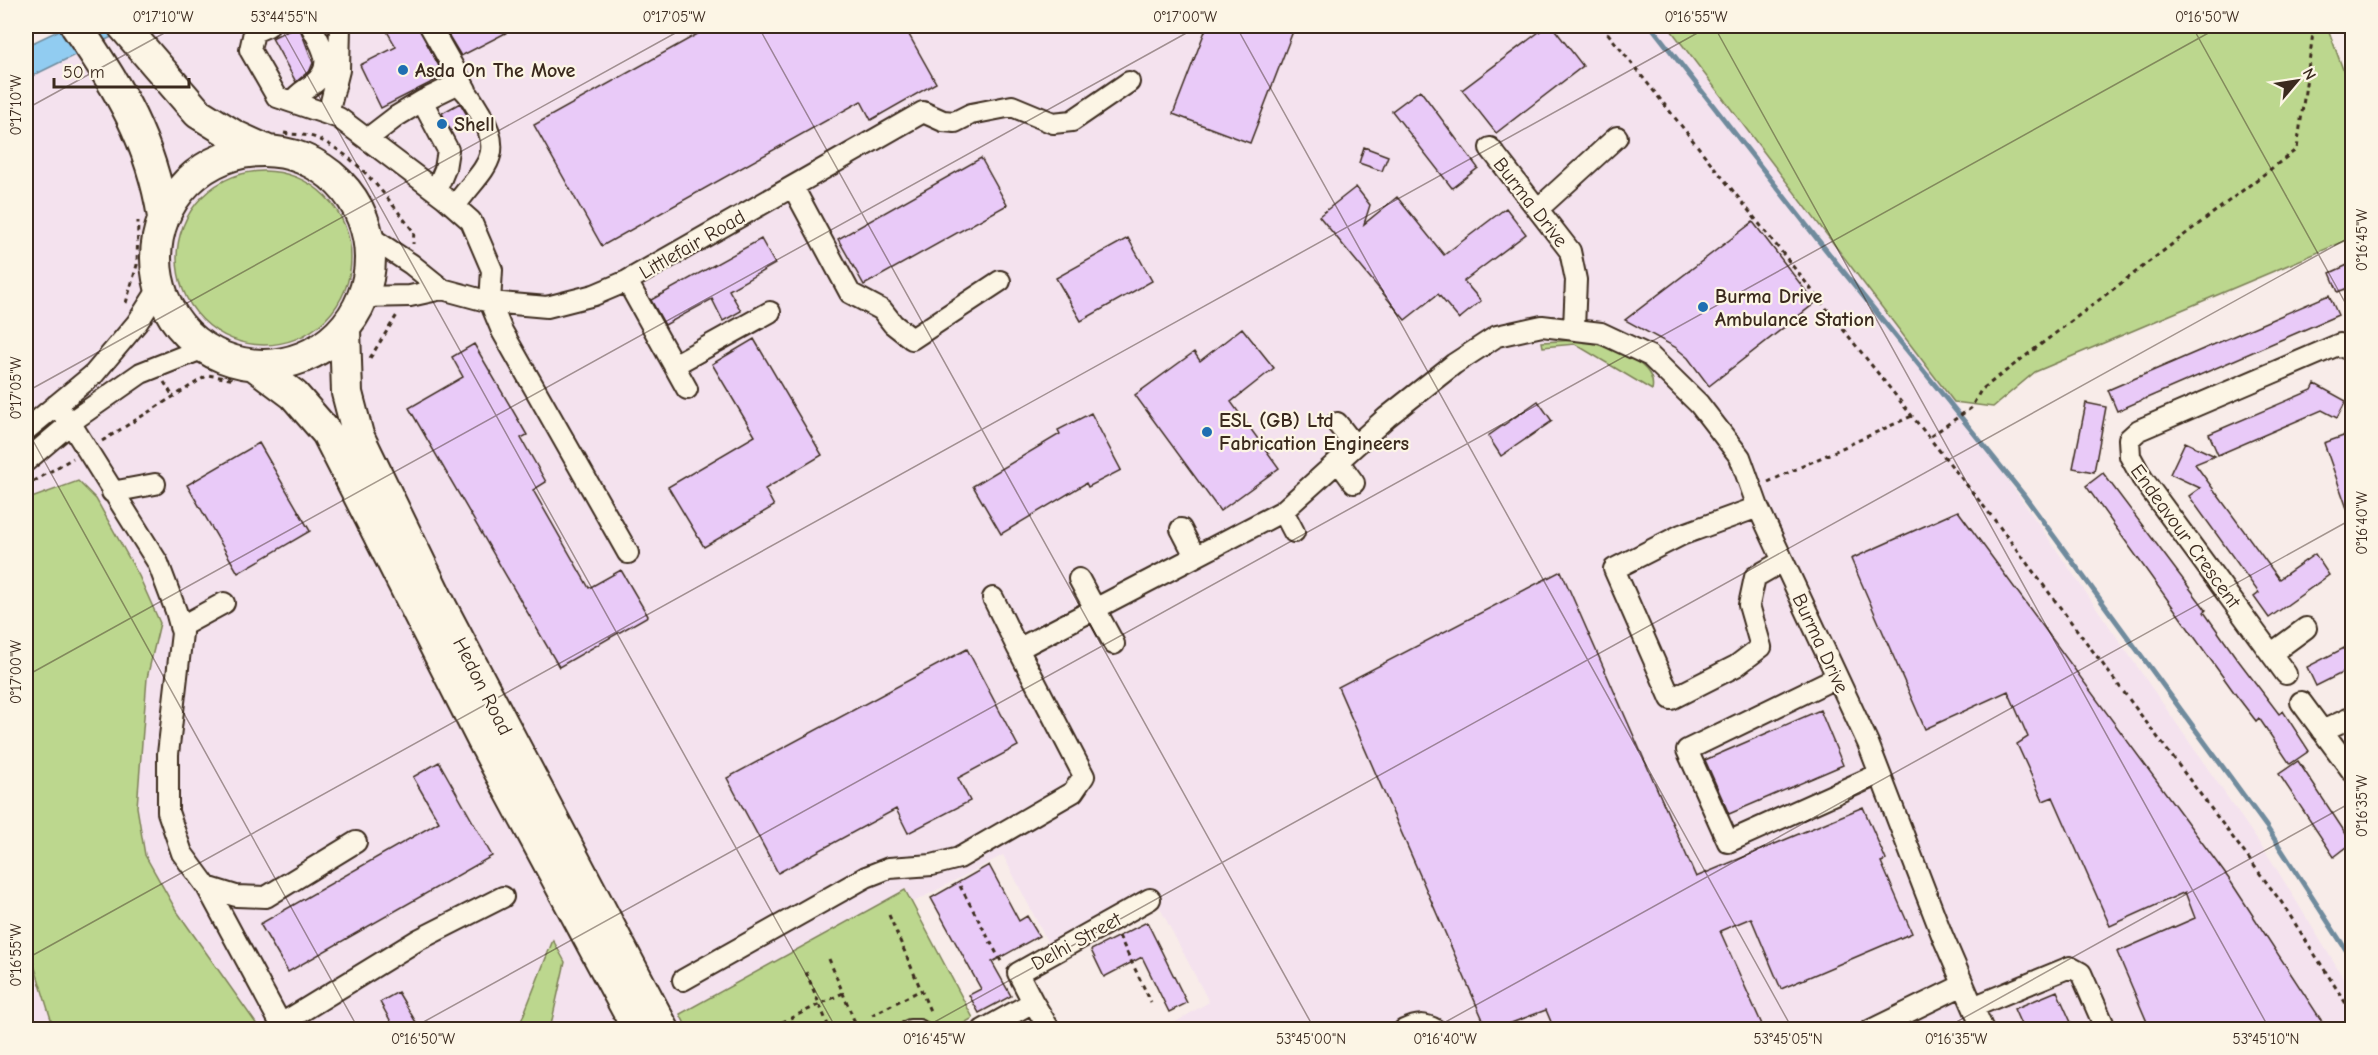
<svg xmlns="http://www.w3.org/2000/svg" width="2378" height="1055" viewBox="0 0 2378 1055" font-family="'Comic Neue',sans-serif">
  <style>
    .built { fill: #f4e2ee; fill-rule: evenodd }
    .green { fill: #bcd78e; stroke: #7c8056; stroke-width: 1.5 }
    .water { fill: #91ccf1; stroke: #6f8b9d; stroke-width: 1.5 }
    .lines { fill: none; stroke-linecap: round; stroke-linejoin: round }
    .stream { stroke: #6f8b9d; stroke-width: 5 }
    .building { fill: #e9caf8; stroke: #3b2a1e; stroke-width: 1.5 }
    .minor-casing { stroke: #3b2a1e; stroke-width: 24 }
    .highway-casing { stroke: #3b2a1e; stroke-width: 34 }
    .path { stroke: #3b2a1e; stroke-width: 3; stroke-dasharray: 4.5 4.5; stroke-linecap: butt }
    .minor { stroke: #fcf5e5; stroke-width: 20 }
    .highway { stroke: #fcf5e5; stroke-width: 30 }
    .ticks { fill: none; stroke: #3b2a1e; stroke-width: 1.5; stroke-opacity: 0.45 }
    .poi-dot { fill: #1f6fb2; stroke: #fcf5e5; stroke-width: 2 }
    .labels { text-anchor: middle; stroke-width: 4.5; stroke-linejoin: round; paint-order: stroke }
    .poi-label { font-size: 20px; font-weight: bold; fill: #3b2a1e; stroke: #fcf5e5; text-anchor: start }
    .street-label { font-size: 20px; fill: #3b2a1e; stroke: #fcf5e5 }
    .neatline { fill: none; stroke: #3b2a1e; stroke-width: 2 }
    .ticks-label { font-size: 15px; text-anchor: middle; fill: #3b2a1e }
  </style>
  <rect width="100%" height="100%" fill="#f8ece9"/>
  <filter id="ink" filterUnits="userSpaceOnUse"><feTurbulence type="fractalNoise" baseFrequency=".0167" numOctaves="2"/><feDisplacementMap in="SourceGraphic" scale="12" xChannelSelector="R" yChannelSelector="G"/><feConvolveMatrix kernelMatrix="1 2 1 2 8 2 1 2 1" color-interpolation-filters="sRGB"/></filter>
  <g filter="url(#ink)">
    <path class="built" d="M 134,26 L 1668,26 L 1954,402 L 2271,860 L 2352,992 L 2352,1030 L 1164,1029 L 1209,1002 L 1150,889 L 1048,943 L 1003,855 L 912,903 L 905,890 L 681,1014 L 688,1029 L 26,1030 L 26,79 ZM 247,172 L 277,172 L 302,179 L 348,234 L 351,263 L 346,288 Z"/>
    <path class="green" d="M 1668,26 L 2327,26 L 2352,94 L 2352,238 L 2035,372 L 1993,407 L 1954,402 Z
      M177 258a87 87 0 1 1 174 0a87 87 0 1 1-174 0Z
      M 1578,340 C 1600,344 1659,360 1652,390 L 1575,344 L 1543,347 L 1542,342 Z
      M 78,481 L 96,499 L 139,576 L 160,623 L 147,678 L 137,807 L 145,855 L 176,910 L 260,1029 L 54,1029 L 26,939 L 26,500 Z
      M 905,890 L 973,1018 L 952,1030 L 688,1030 L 680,1014 Z
      M 553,940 L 565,962 L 550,1029 L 518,1029 Z"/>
    <path class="water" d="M 68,26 L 134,26 L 26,79 L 26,46 Z"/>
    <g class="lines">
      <path class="stream" d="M 1651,26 L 1818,240 L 2023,494 L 2266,826 L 2352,959"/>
    </g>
    <path class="building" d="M 296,26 L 299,26 L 313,63 L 310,70 L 296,82 L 272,38 Z
      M 384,26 L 418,26 L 444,76 L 381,108 L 360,65 L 396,47 Z
      M 443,26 L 519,26 L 461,56 Z
      M 712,26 L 904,26 L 936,83 L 871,120 L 861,101 L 602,246 L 534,125 Z
      M 1207,26 L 1295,26 L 1250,143 L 1173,114 Z
      M 1547,26 L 1552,26 L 1583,66 L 1496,133 L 1462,90 Z
      M 1420,90 L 1478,168 L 1452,188 L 1392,111 Z
      M 460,103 L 470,120 L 451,131 L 442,113 Z
      M 1364,147 L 1388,156 L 1382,171 L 1359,163 Z
      M 981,158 L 1007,205 L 864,285 L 838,239 Z
      M 1356,187 L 1370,205 L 1364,224 L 1397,197 L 1444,255 L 1506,208 L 1526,234 L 1464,281 L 1481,301 L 1459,319 L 1438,294 L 1405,320 L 1319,216 Z
      M 1753,222 L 1815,303 L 1709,386 L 1688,358 L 1675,347 L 1625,320 Z
      M 1128,238 L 1152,281 L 1081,321 L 1056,278 Z
      M 761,239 L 775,264 L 729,290 L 741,311 L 723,321 L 712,299 L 665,325 L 651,300 Z
      M 2352,263 L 2352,286 L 2338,292 L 2330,273 Z
      M 2329,295 L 2338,315 L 2117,411 L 2108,390 Z
      M 1242,328 L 1274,368 L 1231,402 L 1279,468 L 1220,511 L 1135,395 L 1194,352 L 1200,361 Z
      M 754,339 L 822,455 L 765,489 L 774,506 L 704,547 L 668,487 L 755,436 L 712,364 Z
      M 474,344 L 527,435 L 521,438 L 546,482 L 533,490 L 589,588 L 621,570 L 648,616 L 559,667 L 409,408 L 463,377 L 452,357 Z
      M 2315,384 L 2346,401 L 2337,418 L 2322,410 L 2218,455 L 2209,434 L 2312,390 Z
      M 1538,401 L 1552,421 L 1501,456 L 1488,436 Z
      M 2086,403 L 2106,407 L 2094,472 L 2073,468 Z
      M 1091,413 L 1121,470 L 1088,487 L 1086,483 L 1001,534 L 973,486 L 1060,434 L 1058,430 Z
      M 2346,435 L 2352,453 L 2352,516 L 2350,517 L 2324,443 Z
      M 2185,442 L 2215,456 L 2195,464 L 2279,579 L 2315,554 L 2329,575 L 2269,618 L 2254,597 L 2259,593 L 2189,496 L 2200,488 L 2170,474 Z
      M 259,443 L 310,531 L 238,573 L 187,485 Z
      M 2103,473 L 2206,610 L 2204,612 L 2235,656 L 2279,714 L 2283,711 L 2309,751 L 2290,764 L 2259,718 L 2256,721 L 2236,695 L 2086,486 Z
      M 1958,511 L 2229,879 L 2327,1029 L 2150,1029 L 2117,952 L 2195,918 L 2185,892 L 2110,926 L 2053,797 L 2043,801 L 2017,744 L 2028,737 L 2008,691 L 1925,729 L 1851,559 Z
      M 1561,571 L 1696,877 L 1863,807 L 1886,860 L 1881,862 L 1912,933 L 1781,989 L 1751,918 L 1720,931 L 1764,1029 L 1554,1029 L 1546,1010 L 1495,1029 L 1487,1029 L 1338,687 Z
      M 2352,644 L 2352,668 L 2316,686 L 2307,667 Z
      M 967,649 L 1018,746 L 958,778 L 970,801 L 908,833 L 896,809 L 778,873 L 727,778 Z
      M 1820,710 L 1843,765 L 1729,814 L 1705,760 Z
      M 2298,761 L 2352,843 L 2334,857 L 2279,774 Z
      M 439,762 L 492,856 L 288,972 L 260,924 L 439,822 L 413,777 Z
      M 989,865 L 1019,921 L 1027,916 L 1039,936 L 992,962 L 1011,996 L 979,1013 L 969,995 L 981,989 L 931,898 Z
      M 1147,922 L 1187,1003 L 1169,1012 L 1142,957 L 1104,977 L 1091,950 Z
      M 2057,991 L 2074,1029 L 2023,1029 L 2014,1009 Z
      M 398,992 L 420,1029 L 395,1029 L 380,1002 Z"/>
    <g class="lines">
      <defs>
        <path id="minor" d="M 268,26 L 254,32 L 250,50 L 277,97 L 339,118 L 445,198 L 471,221 L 492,270 L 490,302 L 502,331 L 628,553
          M 430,26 L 466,90
          M 422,101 L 457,84 C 468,91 473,102 480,113 C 507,158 481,169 455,206
          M 292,102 C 298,93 305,90 313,84 C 336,67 322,46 311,26
          M 328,114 L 339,70 L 340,26
          M 367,139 L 397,116 L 422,101 L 448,150 L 445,169 L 436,191
          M 1490,148 L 1570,251 L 1576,280 L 1574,328
          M 793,187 L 850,293 L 882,310 L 893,324 L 912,339 L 1000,281
          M 1538,209 L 1617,137
          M 367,235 L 411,264 L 442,289 L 490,302 L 547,307 L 594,295 L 627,281 L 923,112 L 943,121 L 955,122 L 971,114 L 1012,106 L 1053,123 L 1072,121 L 1129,82
          M 627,281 L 687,389
          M 362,297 L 410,296 L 442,289
          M 674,365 L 770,312
          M 56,405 L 71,424 L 158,563 L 176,611 L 182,633 L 168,754 L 168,812 L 182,853 L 207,887 L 236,896 L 266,897 L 356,842
          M 1337,423 L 1355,446
          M 26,430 L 94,374 L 137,323 L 160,287
          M 26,461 L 78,417 L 141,373 L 204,348
          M 1338,461 L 1354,483
          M 112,492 L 155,484
          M 1758,507 L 1681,535 L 1614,569 L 1671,699 L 1736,666 L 1761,647 L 1749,605 L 1755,577 L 1783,561
          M 1283,511 L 1294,532
          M 1181,529 L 1195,556
          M 1079,579 L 1114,644
          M 993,598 L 1018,649 L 1283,511 L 1387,417 L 1454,364 L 1497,336 L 1542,326 L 1601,333 L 1650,356 L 1699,404 L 1740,457 L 1758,507 L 1868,743 L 1942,935 L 1983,1030
          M 180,627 L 224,603
          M 2272,653 L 2306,628
          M 2286,674 L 2142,478 L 2130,456 L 2129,439 L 2139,430 L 2340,344 L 2352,351
          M 1837,677 L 1687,750 L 1728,842 L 1879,774
          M 2301,702 L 2352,771
          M 2322,731 L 2352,717
          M 207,887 L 284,1030
          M 683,980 L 866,877 L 889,868 L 932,865 L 959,858 L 1073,792 L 1084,776 L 1018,649
          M 1033,1002 L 1050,1030
          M 1973,1007 L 2070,967 L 2081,973 L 2106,1030
          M 281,1024 L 418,940 L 503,897
          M 910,1030 L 919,1030
          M 983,1030 L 1033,1002 L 1018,973 L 1150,899
          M 1404,1030 C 1417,1024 1424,1023 1436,1030
          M 1871,1030 L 1963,985"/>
        <path id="highway" d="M 76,26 C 119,88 151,141 163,217
          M 123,26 L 198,113 L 235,136 L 268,151
          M156 258a107 107 0 1 1 214 0a107 107 0 1 1-214 0Z
          M 345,329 L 347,393 L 358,435 L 441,606 L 664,1030
          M 254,365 L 294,395 L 327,433 L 483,741 L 638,1030"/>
      </defs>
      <use href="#minor" class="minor-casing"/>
      <use href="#highway" class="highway-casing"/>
      <path class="path" d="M 48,26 L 52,32
        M 1602,26 L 1993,518 L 2282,903 L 2352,1013
        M 284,133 C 294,135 306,134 316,138 C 359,156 386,197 414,232 L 413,244
        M 126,303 L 137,265 L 138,221
        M 370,358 L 397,315
        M 164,382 L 174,398
        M 1931,436 L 1971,408 L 1981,390 L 2297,149 L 2314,26
        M 102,441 L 208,375 L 235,380
        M 1768,482 L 1914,415
        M 26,486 L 73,458
        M 960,886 L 1003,965
        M 889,915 L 930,1011
        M 1119,936 L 1151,1002
        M 829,959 L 858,1030
        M 806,972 L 830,1030
        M 872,1015 L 921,990
        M 766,1030 L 843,993"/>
      <use href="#minor" class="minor"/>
      <use href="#highway" class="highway"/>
    </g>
  </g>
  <path class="ticks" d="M 280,26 L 837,1030M 758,26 L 1315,1030M 1236,26 L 1793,1030M 1714,26 L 2270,1030M 2192,26 L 2352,315M 26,109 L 177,26M 26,392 L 688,26M 26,428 L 359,1030M 26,676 L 1199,26M 26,959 L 1710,26M 409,1030 L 2221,26M 920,1030 L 2352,236M 1431,1030 L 2352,519M 1942,1030 L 2352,802"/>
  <g class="poi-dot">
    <circle cx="403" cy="70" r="6"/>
    <circle cx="442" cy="124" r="6"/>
    <circle cx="1703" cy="307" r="6"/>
    <circle cx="1207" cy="432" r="6"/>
  </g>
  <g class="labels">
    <g class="poi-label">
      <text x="415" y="77">Asda On The Move</text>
      <text x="454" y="131">Shell</text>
      <text x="1715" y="303">Burma Drive<tspan x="1715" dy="23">Ambulance Station</tspan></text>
      <text x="1219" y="427">ESL (GB) Ltd<tspan x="1219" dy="23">Fabrication Engineers</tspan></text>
    </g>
    <g class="street-label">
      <text transform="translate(1531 202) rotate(52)" y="7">Burma Drive</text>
      <text transform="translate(692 244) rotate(-30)" y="7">Littlefair Road</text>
      <text transform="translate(2186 536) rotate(54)" y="7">Endeavour Crescent</text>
      <text transform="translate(1821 643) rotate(65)" y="7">Burma Drive</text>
      <text transform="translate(483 686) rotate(63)" y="7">Hedon Road</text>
      <text transform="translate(1076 941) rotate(-29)" y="7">Delhi Street</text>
    </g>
  </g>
  <rect width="2378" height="1055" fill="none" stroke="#fcf5e5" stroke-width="66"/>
  <g transform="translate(2297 81) rotate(61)" stroke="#fcf5e5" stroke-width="4.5" paint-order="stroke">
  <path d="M0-4.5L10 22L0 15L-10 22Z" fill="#3b2a1e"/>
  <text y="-9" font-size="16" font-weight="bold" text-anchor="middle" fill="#3b2a1e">N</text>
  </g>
  <path d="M54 78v9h135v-9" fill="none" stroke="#3b2a1e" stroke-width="3"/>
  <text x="63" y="78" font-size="18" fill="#3b2a1e" stroke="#fcf5e5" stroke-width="4.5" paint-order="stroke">50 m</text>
  <rect x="33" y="33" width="2312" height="989" class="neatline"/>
  <g class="ticks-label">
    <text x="163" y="22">0°17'10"W</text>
    <text x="284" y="22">53°44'55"N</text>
    <text x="674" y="22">0°17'05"W</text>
    <text x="1185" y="22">0°17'00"W</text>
    <text x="1696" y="22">0°16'55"W</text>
    <text x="2207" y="22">0°16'50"W</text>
    <text transform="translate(16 105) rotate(-90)" y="5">0°17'10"W</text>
    <text transform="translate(2362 240) rotate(-90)" y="5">0°16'45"W</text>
    <text transform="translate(16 388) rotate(-90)" y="5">0°17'05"W</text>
    <text transform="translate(2362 523) rotate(-90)" y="5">0°16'40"W</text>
    <text transform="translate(16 672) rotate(-90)" y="5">0°17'00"W</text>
    <text transform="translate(2362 806) rotate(-90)" y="5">0°16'35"W</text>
    <text transform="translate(16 955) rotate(-90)" y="5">0°16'55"W</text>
    <text x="423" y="1044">0°16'50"W</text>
    <text x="934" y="1044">0°16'45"W</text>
    <text x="1311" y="1044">53°45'00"N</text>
    <text x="1445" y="1044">0°16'40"W</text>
    <text x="1788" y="1044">53°45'05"N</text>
    <text x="1956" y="1044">0°16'35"W</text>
    <text x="2266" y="1044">53°45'10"N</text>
  </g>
</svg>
